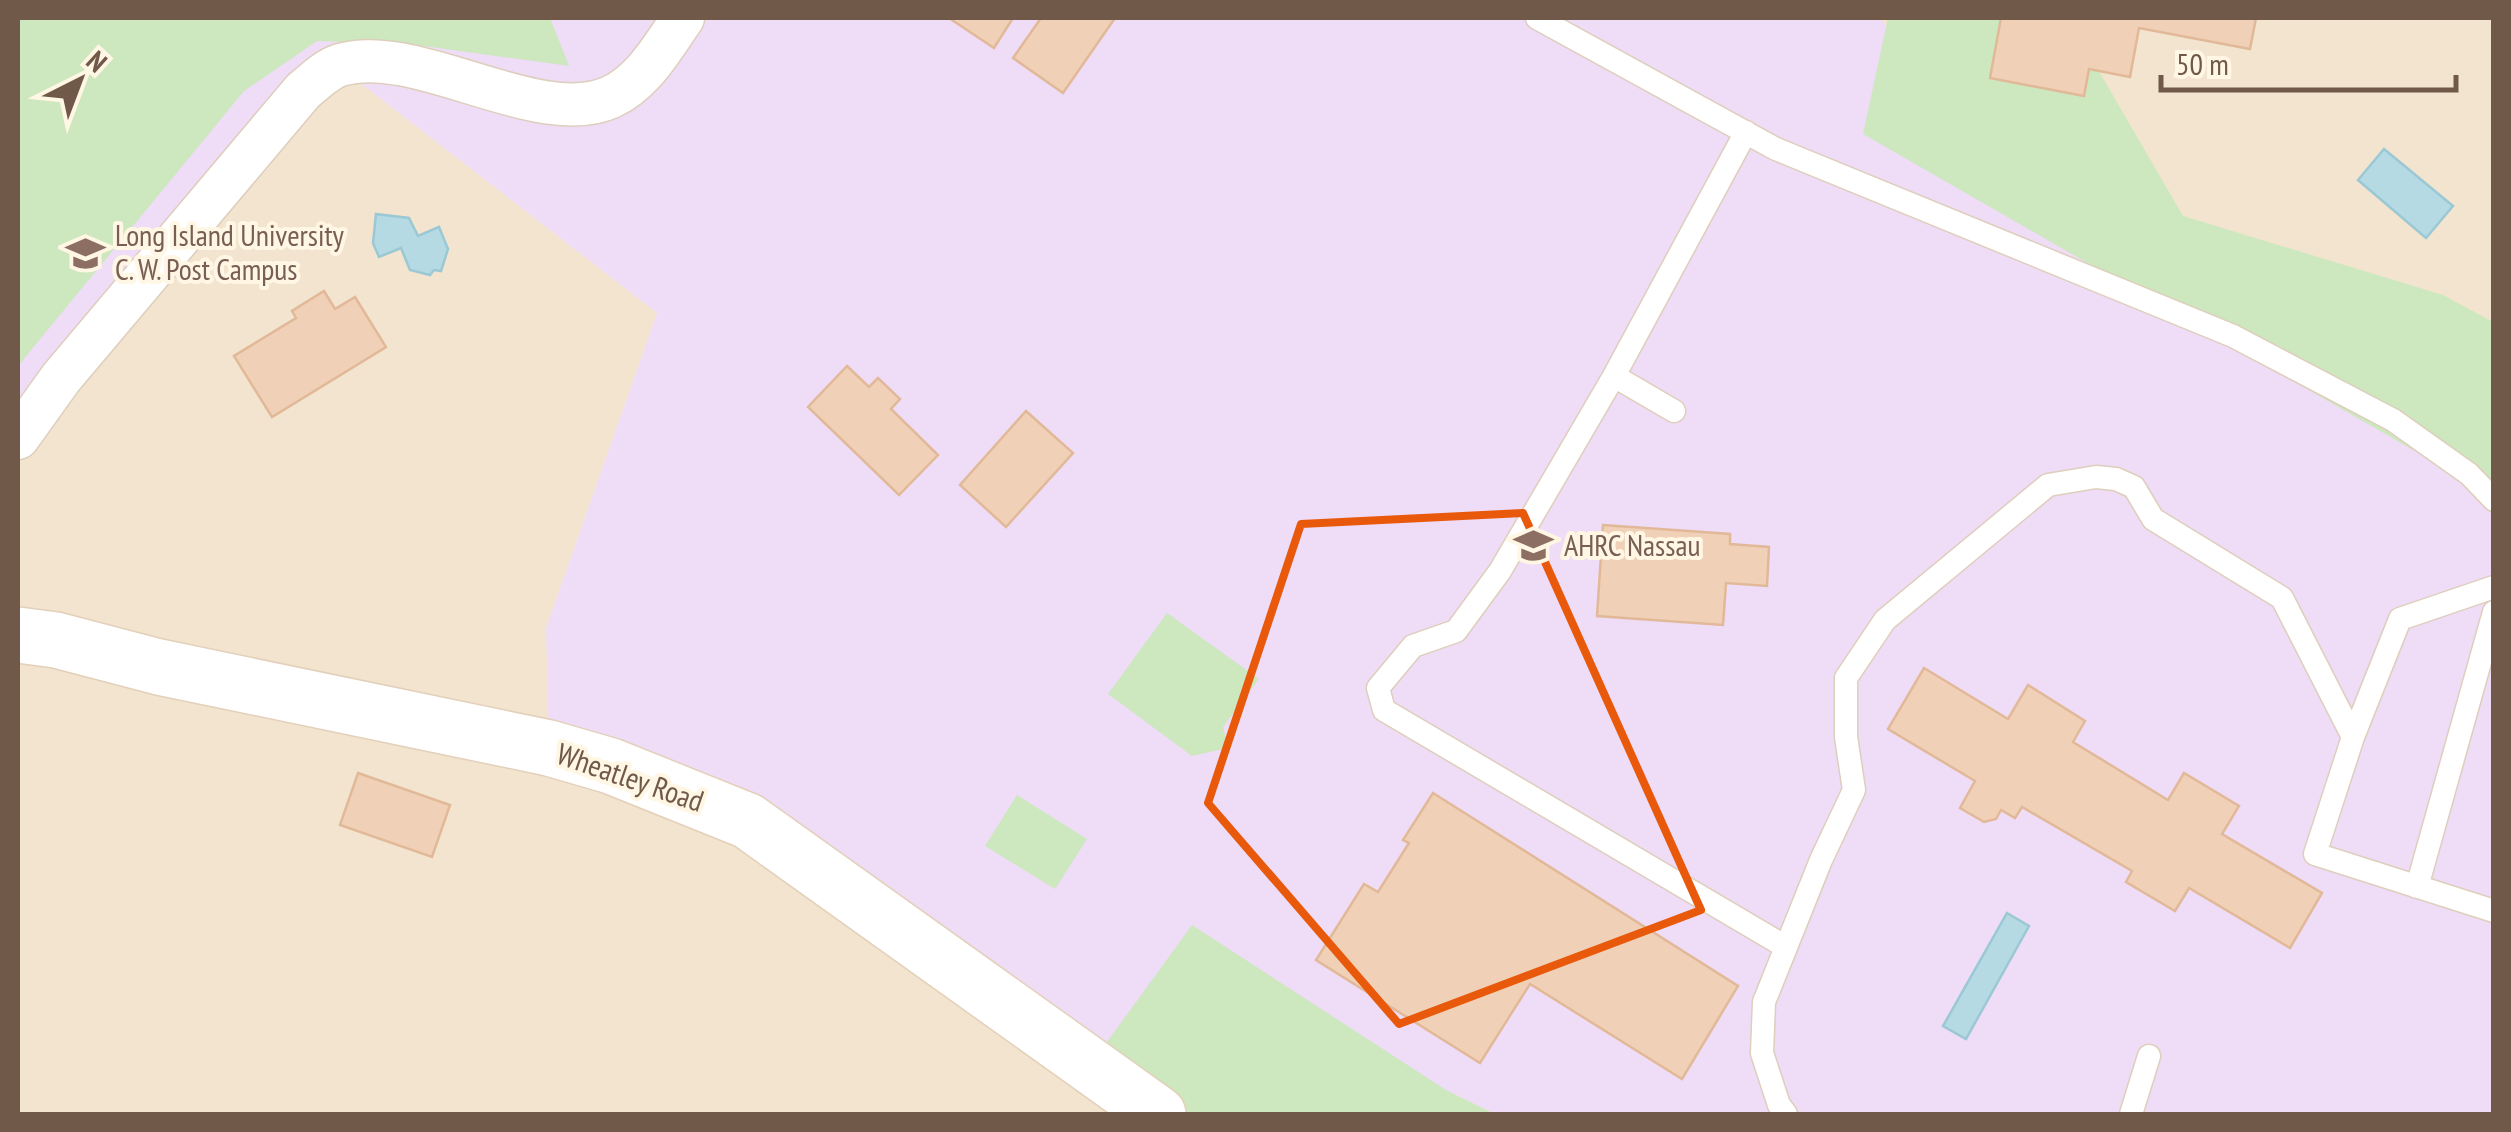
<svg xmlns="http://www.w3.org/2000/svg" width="2511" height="1132" viewBox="0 0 2511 1132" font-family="'PT Sans Narrow',sans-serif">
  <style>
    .residential { fill: #f2e4ce }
    .education { fill: #efdcf7 }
    .green { fill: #cde7bf }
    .water { fill: #b5dae3; stroke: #9bc8d5; stroke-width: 2.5 }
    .building { fill: #f0d1b7; stroke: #e2b998; stroke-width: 2.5 }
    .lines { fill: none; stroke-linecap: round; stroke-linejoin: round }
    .service-casing { stroke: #decebc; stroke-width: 25 }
    .minor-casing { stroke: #decebc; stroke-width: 45 }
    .secondary-casing { stroke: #e3d0ba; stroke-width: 58 }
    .service { stroke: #fff; stroke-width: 22 }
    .minor { stroke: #fff; stroke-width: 42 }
    .secondary { stroke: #fff; stroke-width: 55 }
    .marked { fill: none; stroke: #e8590c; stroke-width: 8; stroke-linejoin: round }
    .labels { text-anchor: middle; stroke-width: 8; stroke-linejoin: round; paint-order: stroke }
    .education-label { font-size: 30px; fill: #785e54; stroke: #fff6e4; text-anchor: start }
    .street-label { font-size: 30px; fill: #705948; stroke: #fff6e4 }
  </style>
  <rect width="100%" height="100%" fill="#fbf2df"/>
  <path class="residential" d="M 1880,18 L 2493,18 L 2493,465 L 2000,159 Z
    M 337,65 L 657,313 L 546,628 L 611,766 L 1158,1114 L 18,1114 L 18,400 L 303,91 Z"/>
  <path class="education" d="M 18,18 L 1880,18 L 2000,159 L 2493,465 L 2493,1114 L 1495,1114 L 1446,1090 L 1091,1064 L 794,852 L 549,748 L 546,628 L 657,313 L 337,65 L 302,91 L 18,400 Z"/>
  <path class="green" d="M 18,18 L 550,18 L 569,66 L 409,44 L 317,41 L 244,91 L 18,366 Z
    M 1888,18 L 2068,18 L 2183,216 L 2443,295 L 2493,322 L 2493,496 L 1863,134 Z
    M 1167,613 L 1259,679 L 1223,727 L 1228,748 L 1192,756 L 1108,694 Z
    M 1017,795 L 1087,839 L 1055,889 L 985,846 Z
    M 1192,925 L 1446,1090 L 1495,1114 L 1158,1114 L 1091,1064 Z"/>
  <path class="water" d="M 2384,149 L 2453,206 L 2426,238 L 2358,180 Z
    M 376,214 L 409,218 L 418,236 L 439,227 L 448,249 L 441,271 L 434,270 L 430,275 L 410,270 L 401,248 L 379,257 L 373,243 Z
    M 2007,913 L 2029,926 L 1966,1039 L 1943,1026 Z"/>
  <path class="building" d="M 949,18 L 1013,18 L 994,48 Z
    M 1041,18 L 1115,18 L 1063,93 L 1013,58 Z
    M 2001,18 L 2256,18 L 2250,49 L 2139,28 L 2130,77 L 2089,69 L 2084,96 L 1990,78 Z
    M 324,291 L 335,309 L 355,297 L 386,347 L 272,417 L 234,356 L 296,318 L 292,311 Z
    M 847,366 L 869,387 L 878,378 L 900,399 L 891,409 L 938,455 L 899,495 L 808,407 Z
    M 1026,411 L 1073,453 L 1006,527 L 960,485 Z
    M 1603,525 L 1730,534 L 1730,544 L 1769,547 L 1767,586 L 1726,583 L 1723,625 L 1597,616 Z
    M 1924,668 L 2008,719 L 2028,685 L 2085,721 L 2073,742 L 2168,800 L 2184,773 L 2239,806 L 2222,834 L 2322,893 L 2290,948 L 2189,888 L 2175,911 L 2126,882 L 2132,871 L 2022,807 L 2015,818 L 2001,810 L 1996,819 L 1984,822 L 1960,808 L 1975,781 L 1888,729 Z
    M 358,773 L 450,805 L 432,857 L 340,825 Z
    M 1433,793 L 1738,986 L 1682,1079 L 1530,984 L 1480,1063 L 1316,960 L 1364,884 L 1378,892 L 1409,843 L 1403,840 Z"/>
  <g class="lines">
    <defs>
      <path id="service" d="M 1537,18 L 1776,149 L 2233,336 L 2393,420 L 2469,474 L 2494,500
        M 1614,376 L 1746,132
        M 1674,411 L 1614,376 L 1500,571 L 1456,631 L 1413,646 L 1378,688 L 1384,710 L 1786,947
        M 2353,737 L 2400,619 L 2494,587
        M 2417,887 L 2494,612
        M 1786,1114 L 1779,1105 L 1762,1053 L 1764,1002 L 1821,860 L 1854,790 L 1846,737 L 1846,678 L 1885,620 L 2048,485 L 2096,477 L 2116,479 L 2134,487 L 2153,519 L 2282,598 L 2353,737 L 2315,854 L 2494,911
        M 2131,1114 L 2149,1056"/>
      <path id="minor" d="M 18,438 L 61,378 L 303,91 C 314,82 327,69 340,65 C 417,42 538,130 611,97 C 644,82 663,46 683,18"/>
      <path id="secondary" d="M 18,635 L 56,640 L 159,667 L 549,748 L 611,766 L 748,821 L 1158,1114"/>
    </defs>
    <use href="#service" class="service-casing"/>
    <use href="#minor" class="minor-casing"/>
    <use href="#secondary" class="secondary-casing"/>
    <use href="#service" class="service"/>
    <use href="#minor" class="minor"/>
    <use href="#secondary" class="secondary"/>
  </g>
  <path class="marked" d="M 1523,513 L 1701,910 L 1399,1024 L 1208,803 L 1301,524 Z"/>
  <defs>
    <symbol id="university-bare" viewBox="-9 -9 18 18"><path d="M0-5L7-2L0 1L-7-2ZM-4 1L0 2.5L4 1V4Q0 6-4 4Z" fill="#8d6e63" stroke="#fff6e4" stroke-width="2.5" paint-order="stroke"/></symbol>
    <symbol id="school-bare" viewBox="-9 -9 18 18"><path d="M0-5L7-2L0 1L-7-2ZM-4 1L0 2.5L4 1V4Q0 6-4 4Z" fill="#8d6e63" stroke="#fff6e4" stroke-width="2.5" paint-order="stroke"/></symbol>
  </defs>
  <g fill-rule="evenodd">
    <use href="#university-bare" x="58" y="226" width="55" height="55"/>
    <use href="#school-bare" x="1506" y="518" width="55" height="55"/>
  </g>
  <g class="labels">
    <g class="education-label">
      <text x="115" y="246">Long Island University<tspan x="115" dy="34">C. W. Post Campus</tspan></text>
      <text x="1564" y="556">AHRC Nassau</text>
    </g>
    <g class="street-label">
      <text transform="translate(630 778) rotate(19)" y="10">Wheatley Road</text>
    </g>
  </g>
  <rect width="2511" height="1132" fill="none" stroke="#705948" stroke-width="40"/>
  <g transform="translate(80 80) rotate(42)" stroke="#fff6e4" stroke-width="8" paint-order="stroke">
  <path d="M0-8L18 38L0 25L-18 38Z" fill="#705948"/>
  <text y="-15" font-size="28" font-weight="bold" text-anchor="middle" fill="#705948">N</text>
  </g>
  <path d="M2161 75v15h295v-15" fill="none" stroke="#705948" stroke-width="5"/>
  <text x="2176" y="75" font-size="30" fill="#705948" stroke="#fff6e4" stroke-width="8" paint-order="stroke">50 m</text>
</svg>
